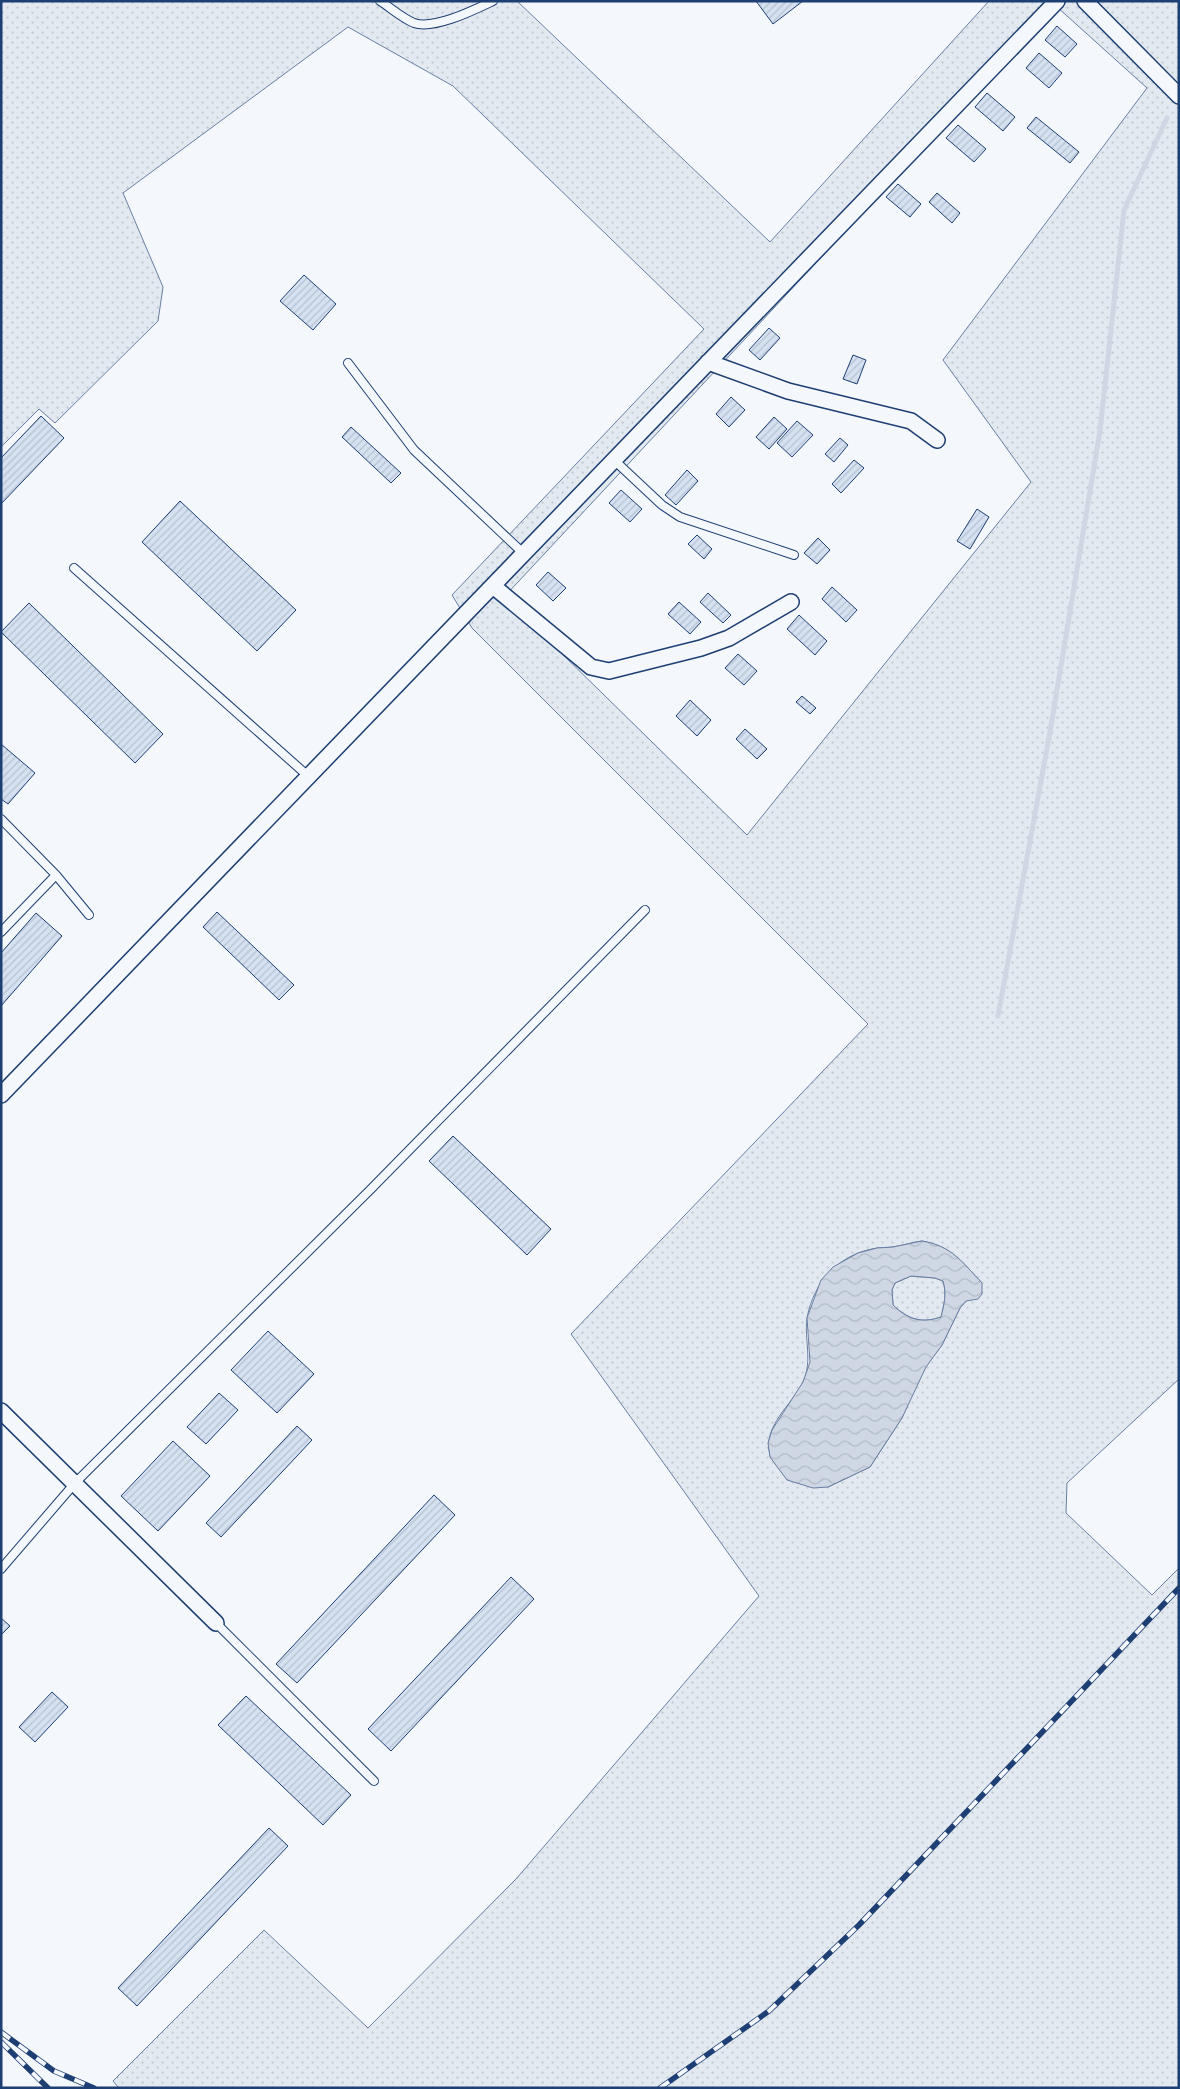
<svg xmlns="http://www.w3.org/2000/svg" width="1180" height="2089" viewBox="0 0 1180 2089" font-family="'IBM Plex Sans',sans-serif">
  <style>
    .grass { fill: url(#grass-dots); stroke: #687fa3; fill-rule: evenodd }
    .water { fill: url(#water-waves); stroke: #687fa3; fill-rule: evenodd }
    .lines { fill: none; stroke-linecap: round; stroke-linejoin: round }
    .stream { stroke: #cfd7e4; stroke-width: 5 }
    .building { fill: url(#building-hatch); stroke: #1d3f73 }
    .service-casing { stroke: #1d3f73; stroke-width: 10 }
    .minor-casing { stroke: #1d3f73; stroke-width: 18 }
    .service { stroke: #f4f7fb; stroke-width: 8 }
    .minor { stroke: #f4f7fb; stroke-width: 15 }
    .rail-casing { stroke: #1d3f73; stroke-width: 5.5 }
    .rail { stroke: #f4f7fb; stroke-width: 4; stroke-dasharray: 11; stroke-linecap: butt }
  </style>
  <defs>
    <pattern id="grass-dots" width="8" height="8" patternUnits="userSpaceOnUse" patternTransform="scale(1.25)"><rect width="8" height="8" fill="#e3e9f0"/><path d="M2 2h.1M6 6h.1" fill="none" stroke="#c2c9d1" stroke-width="1.8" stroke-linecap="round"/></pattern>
    <pattern id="water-waves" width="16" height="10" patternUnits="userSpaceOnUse" patternTransform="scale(1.25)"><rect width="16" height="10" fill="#cfd7e4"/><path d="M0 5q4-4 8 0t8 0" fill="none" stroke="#b1bac7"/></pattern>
    <pattern id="building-hatch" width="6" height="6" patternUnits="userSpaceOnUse" patternTransform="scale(1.25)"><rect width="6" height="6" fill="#d5e0f0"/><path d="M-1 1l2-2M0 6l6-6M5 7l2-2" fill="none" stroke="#b6c1d1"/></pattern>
  </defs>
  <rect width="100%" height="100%" fill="#f4f7fb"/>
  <path class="grass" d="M 1,1 L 517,1 L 770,242 L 989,1 L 1179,1 L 1179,1379 L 1067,1483 L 1066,1513 L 1152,1595 L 1179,1568 L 1179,2088 L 119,2088 L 113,2081 L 264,1930 L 368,2028 L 516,1879 L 759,1596 L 571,1334 L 868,1024 L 472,628 L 452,595 L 704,329 L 453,86 L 348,27 L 123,193 L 163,287 L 158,321 L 55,423 L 39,409 L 1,447 ZM 1056,6 L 1147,88 L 943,360 L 1031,482 L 747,835 L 504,597 ZM 922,1241 C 951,1246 962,1262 982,1283 L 960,1308 L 942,1345 L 926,1366 L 913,1391 L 902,1418 L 870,1467 L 828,1487 C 812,1481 775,1472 770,1455 C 762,1426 792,1405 803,1382 C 813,1360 804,1340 807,1318 C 814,1281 839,1254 877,1248 C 882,1247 887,1248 892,1247 C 902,1246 912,1242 922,1241 Z
    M 911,1276 L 935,1278 L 943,1281 C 947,1294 944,1305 941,1317 C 921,1324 908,1319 893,1305 L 892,1290 L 895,1283 Z"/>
  <path class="water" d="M 922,1241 C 952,1246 962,1262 982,1283 L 982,1294 L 978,1299 L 966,1301 L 960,1308 L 942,1345 L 926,1367 L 902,1418 L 870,1467 L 828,1487 L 813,1488 L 787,1480 L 770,1457 L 768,1443 L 772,1430 L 803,1382 L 810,1362 L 807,1318 L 821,1280 L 833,1267 L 858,1253 L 877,1248 L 893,1247 ZM 911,1276 L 935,1278 L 943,1281 C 947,1294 944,1305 941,1317 C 921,1324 907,1319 893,1305 L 892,1290 L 895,1283 Z"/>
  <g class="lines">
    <path class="stream" d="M 998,1016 L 1050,732 L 1100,431 L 1124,210 L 1167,118"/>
  </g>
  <path class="building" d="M 756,1 L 803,1 L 773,24 Z
    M 1057,26 L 1077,44 L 1065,57 L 1045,40 Z
    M 1039,53 L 1062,73 L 1049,88 L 1026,68 Z
    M 987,93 L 1015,117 L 1003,131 L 975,107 Z
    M 1036,117 L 1079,152 L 1070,163 L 1027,128 Z
    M 958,125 L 986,149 L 974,162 L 946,138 Z
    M 898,184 L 921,204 L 910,217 L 886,197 Z
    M 937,193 L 960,213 L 952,223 L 929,202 Z
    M 304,275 L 336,304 L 313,330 L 280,301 Z
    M 769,328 L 780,338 L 760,360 L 749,350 Z
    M 853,355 L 866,360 L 857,384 L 843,379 Z
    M 731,397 L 745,410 L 729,427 L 716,414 Z
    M 41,416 L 64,438 L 1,504 L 1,458 Z
    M 774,417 L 787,429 L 769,449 L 756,437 Z
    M 797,421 L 813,435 L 792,457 L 777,443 Z
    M 351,427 L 401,473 L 391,483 L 342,437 Z
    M 840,438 L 848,445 L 834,462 L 825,454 Z
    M 854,460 L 864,468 L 841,493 L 832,484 Z
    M 687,470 L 698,481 L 676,505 L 665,495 Z
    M 621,490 L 642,509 L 630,522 L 609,503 Z
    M 180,501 L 296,610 L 257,651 L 142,542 Z
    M 977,509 L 989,517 L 970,549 L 957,541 Z
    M 697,535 L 712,549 L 704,559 L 688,544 Z
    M 818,538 L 830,550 L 817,564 L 804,553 Z
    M 548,572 L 566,588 L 553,601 L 536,585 Z
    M 832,587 L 857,610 L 846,622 L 822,599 Z
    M 708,593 L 731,615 L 723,623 L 700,602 Z
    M 679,602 L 701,622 L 690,634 L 668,614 Z
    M 29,603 L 163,734 L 135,763 L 1,632 Z
    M 799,615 L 827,641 L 815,655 L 787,629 Z
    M 738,654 L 757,671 L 744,685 L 725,668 Z
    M 802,696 L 816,708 L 810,714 L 796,702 Z
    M 690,700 L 711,720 L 697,736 L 676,716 Z
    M 745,729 L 767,749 L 757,759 L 736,739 Z
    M 1,744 L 35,773 L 8,804 L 1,799 Z
    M 217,912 L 294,985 L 279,1000 L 203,927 Z
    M 36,913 L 62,936 L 1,1006 L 1,953 Z
    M 453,1136 L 551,1229 L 527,1255 L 429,1161 Z
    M 268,1331 L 314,1374 L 277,1413 L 231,1370 Z
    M 219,1393 L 238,1410 L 206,1444 L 187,1427 Z
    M 297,1426 L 312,1440 L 221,1537 L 206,1523 Z
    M 173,1441 L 210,1476 L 158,1531 L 121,1496 Z
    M 434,1495 L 455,1515 L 297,1683 L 276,1664 Z
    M 511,1577 L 534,1599 L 391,1751 L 368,1729 Z
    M 1,1618 L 10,1626 L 1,1635 Z
    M 52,1692 L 68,1707 L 35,1742 L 19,1727 Z
    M 246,1696 L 351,1795 L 323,1825 L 218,1725 Z
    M 269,1828 L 288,1846 L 137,2006 L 118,1988 Z"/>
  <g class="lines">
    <defs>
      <path id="service" d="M 380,1 C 391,8 402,18 414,23 C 434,30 474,10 493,1
        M 348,363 L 414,450 L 523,553
        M 614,460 L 662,505 L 680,517 L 794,555
        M 74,568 L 308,776
        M 1,819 L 56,875 L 89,915
        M 1,932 L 56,875
        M 1,1569 L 75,1483 L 371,1189 L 645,910
        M 216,1623 L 374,1781"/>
      <path id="minor" d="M 1085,1 L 1179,96
        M 708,362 L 788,391 L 911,421 L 937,440
        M 493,586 L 591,667 L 609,671 L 701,648 L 729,638 L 791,602
        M 1,1095 L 1057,1
        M 1,1411 L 216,1623"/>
    </defs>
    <use href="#service" class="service-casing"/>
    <use href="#minor" class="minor-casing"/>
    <use href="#service" class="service"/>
    <use href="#minor" class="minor"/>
    <defs>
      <path id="rail" d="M 1,2032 L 54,2071 L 94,2088
        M 1,2042 L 48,2088
        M 660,2088 L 769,2011 L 859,1925 L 1179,1588"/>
    </defs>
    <use href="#rail" class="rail-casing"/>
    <use href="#rail" class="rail"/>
  </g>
  <rect width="1180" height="2089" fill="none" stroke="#1d3f73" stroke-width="5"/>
</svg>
